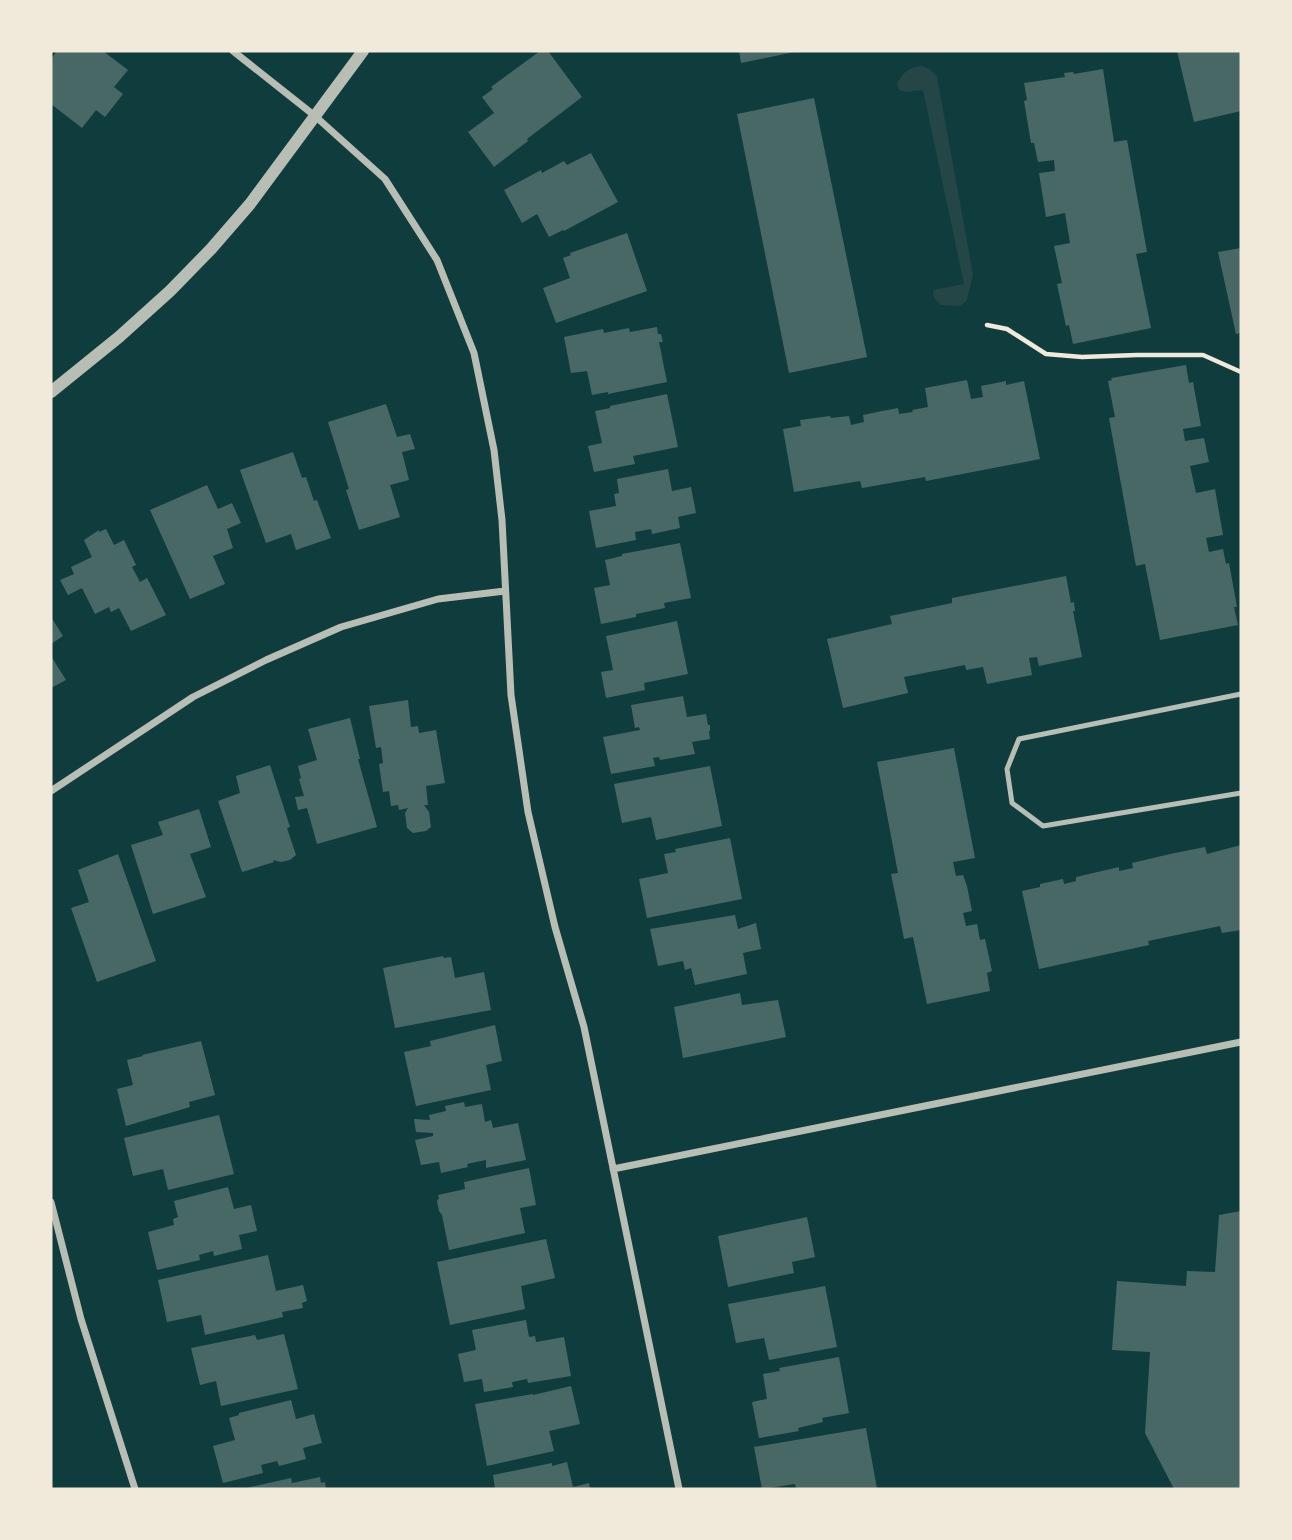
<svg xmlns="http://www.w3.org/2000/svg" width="1292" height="1540" viewBox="0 0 1292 1540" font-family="'Varela Round',sans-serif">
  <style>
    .green { fill: #244646 }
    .building { fill: #486865 }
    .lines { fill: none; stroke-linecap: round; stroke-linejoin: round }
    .path { stroke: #f1e9da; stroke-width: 4.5 }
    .service { stroke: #b8beb3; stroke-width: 5 }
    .minor { stroke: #b8beb3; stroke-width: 7 }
    .tertiary { stroke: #b8beb3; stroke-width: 12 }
  </style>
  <rect width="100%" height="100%" fill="#0f3d3e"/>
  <path class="green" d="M 922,66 L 931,70 L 937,77 L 973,274 L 967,300 L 960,306 L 941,305 L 934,298 L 933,290 L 964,284 L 923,90 L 906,92 L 899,90 L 897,84 C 903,72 909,67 922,66 Z"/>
  <path class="building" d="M 57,51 L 103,51 L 128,70 L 114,87 L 123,94 L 105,117 L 96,110 L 82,128 L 51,104 L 51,59 Z
    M 540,51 L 548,51 L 582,97 L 527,139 L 528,141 L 494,167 L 468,132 L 494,113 L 482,97 L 493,89 L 491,87 Z
    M 739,51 L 794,51 L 794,52 L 741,63 Z
    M 1177,51 L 1241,51 L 1241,111 L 1194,122 Z
    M 1103,69 L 1114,142 L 1127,140 L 1147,252 L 1136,254 L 1151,328 L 1073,344 L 1069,325 L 1066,326 L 1057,284 L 1062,283 L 1054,246 L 1070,243 L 1065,213 L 1046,217 L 1039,173 L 1055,171 L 1054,160 L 1038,162 L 1034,143 L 1031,143 L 1024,101 L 1027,100 L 1024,83 L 1065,77 L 1064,73 L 1073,72 L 1074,74 Z
    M 814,98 L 867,357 L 789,373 L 737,114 Z
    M 591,153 L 618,202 L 564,231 L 563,230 L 549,237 L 537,214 L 522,223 L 504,190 L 541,170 L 542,173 L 564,161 L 567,165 Z
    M 627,233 L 647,291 L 556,323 L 543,288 L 570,278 L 563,258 L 571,255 L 570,253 Z
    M 1241,248 L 1241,333 L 1236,334 L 1218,252 Z
    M 657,327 L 658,334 L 661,334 L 663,342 L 659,342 L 667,382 L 608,394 L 608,392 L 592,395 L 587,371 L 571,373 L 564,337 L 603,329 L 604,333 L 629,328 L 630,332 Z
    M 1186,365 L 1189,383 L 1193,382 L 1201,426 L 1183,429 L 1185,441 L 1204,438 L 1209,462 L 1190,466 L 1196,493 L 1215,489 L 1223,535 L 1206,538 L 1209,552 L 1223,549 L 1226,564 L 1229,563 L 1237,607 L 1234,607 L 1238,625 L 1160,640 L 1145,564 L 1136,566 L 1135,561 L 1109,418 L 1115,417 L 1108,381 L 1112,380 L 1111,378 Z
    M 967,380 L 971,399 L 983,397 L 981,386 L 1006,381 L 1006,385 L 1024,381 L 1040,459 L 926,481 L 925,477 L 862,488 L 860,481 L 794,492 L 783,429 L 801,426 L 800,420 L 830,416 L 831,418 L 849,416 L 851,425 L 864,422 L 863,415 L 882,411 L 898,408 L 899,414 L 913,412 L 912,410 L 928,407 L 925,388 Z
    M 667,394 L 678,447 L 633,456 L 635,464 L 594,472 L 588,446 L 602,443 L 595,411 L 610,408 L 610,406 Z
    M 386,404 L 397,437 L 410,434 L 415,449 L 402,452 L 409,480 L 390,485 L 400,517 L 359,530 L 346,490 L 349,489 L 328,422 Z
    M 293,452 L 302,478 L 306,477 L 314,501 L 317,500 L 331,538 L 296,550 L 291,534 L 266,543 L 240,470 Z
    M 668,469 L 672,491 L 691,487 L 696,513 L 678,517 L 680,528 L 652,534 L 651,529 L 635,532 L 636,540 L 596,548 L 589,511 L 616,506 L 614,494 L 619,493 L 617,479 Z
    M 207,485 L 218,509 L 232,503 L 241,523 L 227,529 L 233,548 L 213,556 L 225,584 L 190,599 L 150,510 Z
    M 106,529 L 114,545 L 124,540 L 136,565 L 132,567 L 140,582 L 147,578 L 166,615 L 131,631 L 119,608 L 111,612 L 109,607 L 95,614 L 82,588 L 68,595 L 60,580 L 74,574 L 71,567 L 92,557 L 84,540 L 99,530 L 99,532 Z
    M 680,543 L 691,598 L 664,603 L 665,608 L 636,614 L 636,617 L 601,624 L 594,588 L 610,585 L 605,560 L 622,556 L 622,554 Z
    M 1066,576 L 1071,603 L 1074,602 L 1075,611 L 1073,611 L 1082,657 L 1039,666 L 1037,657 L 1029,658 L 1032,675 L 987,684 L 983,667 L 966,670 L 965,665 L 904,677 L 908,693 L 843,708 L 827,639 L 892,624 L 890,616 L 952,603 L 952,598 Z
    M 51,617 L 63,636 L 51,644 Z
    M 677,621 L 688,674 L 644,683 L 645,690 L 606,698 L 601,672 L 613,670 L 606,636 Z
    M 51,656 L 66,680 L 51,688 Z
    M 683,696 L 687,717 L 706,714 L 708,725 L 710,725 L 710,731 L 709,731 L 710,739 L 692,742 L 695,754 L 660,760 L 659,757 L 653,758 L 655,766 L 611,774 L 603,737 L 640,730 L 639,727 L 635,728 L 631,705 Z
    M 408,700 L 411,727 L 418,726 L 419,733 L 436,730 L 445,783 L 426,786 L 428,805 L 424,805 L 429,812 L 431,827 L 426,831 L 413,833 L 407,828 L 405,813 L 408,808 L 399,810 L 398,805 L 391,806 L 389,791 L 383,792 L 379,764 L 383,763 L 381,747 L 376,748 L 369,706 Z
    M 350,718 L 360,759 L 358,759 L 377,827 L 317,844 L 307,808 L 298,810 L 295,797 L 304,796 L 299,779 L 301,778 L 298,766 L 317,760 L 308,729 Z
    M 954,748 L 975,858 L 953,862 L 956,876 L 963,875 L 967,886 L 972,911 L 963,913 L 966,926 L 977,924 L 980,940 L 985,939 L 992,971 L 987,973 L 990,991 L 927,1004 L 913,937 L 904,939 L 898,908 L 891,874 L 898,873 L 877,762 Z
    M 270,765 L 290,827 L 287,828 L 296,855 L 290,860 L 281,862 L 273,860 L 274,862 L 242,872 L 218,801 L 240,793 L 236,776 Z
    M 710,766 L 722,826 L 656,840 L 651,817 L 622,823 L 614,784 Z
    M 199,809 L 211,847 L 190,854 L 206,897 L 153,914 L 131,845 L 163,835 L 158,822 Z
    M 730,838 L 742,899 L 647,918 L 639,879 L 668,873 L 664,854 L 676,852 L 675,849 Z
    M 1241,845 L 1241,930 L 1222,933 L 1220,926 L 1148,941 L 1149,945 L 1039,969 L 1022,891 L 1040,887 L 1040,884 L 1063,879 L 1064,884 L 1076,881 L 1076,877 L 1119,867 L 1119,871 L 1133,868 L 1132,863 L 1170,854 L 1205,847 L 1207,854 Z
    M 118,854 L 156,961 L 97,982 L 71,908 L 89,902 L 78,870 Z
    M 735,915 L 738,929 L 756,923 L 761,949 L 743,953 L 747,974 L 695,985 L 691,968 L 685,970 L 683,961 L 658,966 L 650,929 Z
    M 443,956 L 444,958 L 451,957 L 455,978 L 484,972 L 491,1010 L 395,1028 L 383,968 Z
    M 740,993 L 742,1005 L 778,1000 L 786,1037 L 683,1058 L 674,1007 Z
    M 495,1025 L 502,1061 L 486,1065 L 491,1090 L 416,1106 L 404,1052 L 431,1046 L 430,1041 Z
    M 201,1041 L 215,1095 L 189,1102 L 190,1107 L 126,1126 L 117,1089 L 133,1085 L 127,1060 L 143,1056 L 142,1055 Z
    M 464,1102 L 465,1107 L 482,1104 L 485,1122 L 491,1120 L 493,1128 L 518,1123 L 526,1160 L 486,1168 L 486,1160 L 467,1164 L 468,1167 L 441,1173 L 439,1162 L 421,1165 L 415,1140 L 433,1136 L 433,1133 L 416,1132 L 414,1119 L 430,1120 L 429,1115 L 446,1111 L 445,1106 Z
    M 219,1115 L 234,1174 L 168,1190 L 163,1169 L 133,1176 L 124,1138 Z
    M 529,1168 L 536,1205 L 520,1208 L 525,1233 L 449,1250 L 442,1215 L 439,1211 L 437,1201 L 439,1198 L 438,1195 L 465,1189 L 464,1182 Z
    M 228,1187 L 234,1209 L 251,1205 L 257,1231 L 239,1235 L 242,1249 L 214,1256 L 213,1251 L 199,1255 L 200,1260 L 157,1270 L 148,1232 L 174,1225 L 173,1219 L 178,1217 L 174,1201 Z
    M 1241,1211 L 1241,1489 L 1174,1489 L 1145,1433 L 1150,1352 L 1112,1350 L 1117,1281 L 1186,1286 L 1187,1271 L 1215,1272 L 1219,1215 Z
    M 807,1217 L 815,1257 L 792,1262 L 794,1273 L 728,1287 L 718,1236 Z
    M 546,1239 L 555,1278 L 521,1286 L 525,1309 L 450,1325 L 437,1262 Z
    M 268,1255 L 276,1291 L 303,1285 L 307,1301 L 302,1303 L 303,1308 L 282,1312 L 283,1317 L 205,1335 L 201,1315 L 167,1322 L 158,1280 Z
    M 825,1286 L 837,1347 L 769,1360 L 764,1338 L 736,1343 L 728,1304 Z
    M 526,1320 L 529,1337 L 535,1336 L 536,1342 L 564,1337 L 571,1376 L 528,1383 L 527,1379 L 512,1382 L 513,1387 L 484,1392 L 482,1379 L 464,1382 L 458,1354 L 476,1350 L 472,1330 Z
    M 284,1334 L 298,1389 L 221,1406 L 216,1381 L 200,1385 L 191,1348 L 255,1335 L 257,1340 Z
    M 839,1357 L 849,1413 L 822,1418 L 823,1422 L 798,1428 L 799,1431 L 759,1438 L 752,1402 L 767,1399 L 763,1374 L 780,1371 L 779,1368 Z
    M 571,1386 L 580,1424 L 549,1431 L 554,1451 L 487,1466 L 475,1404 L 533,1394 L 533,1395 Z
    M 291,1400 L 296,1419 L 314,1414 L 322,1443 L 303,1448 L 306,1459 L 279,1466 L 277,1461 L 261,1465 L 263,1473 L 223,1483 L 213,1446 L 235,1440 L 229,1418 L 239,1415 L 239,1413 Z
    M 866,1428 L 877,1489 L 796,1489 L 795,1484 L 762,1489 L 754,1447 Z
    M 567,1462 L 573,1487 L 589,1483 L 590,1489 L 495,1489 L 493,1475 L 552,1463 L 552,1466 Z
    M 320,1477 L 321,1483 L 325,1482 L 326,1489 L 242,1489 L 291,1478 L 292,1483 Z"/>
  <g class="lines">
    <path class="path" d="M 987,325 L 1007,329 L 1046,354 L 1082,357 L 1137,355 L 1203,355 L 1241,372"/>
    <path class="service" d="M 1241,694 L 1019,739 L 1007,769 L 1012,803 L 1043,826 L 1241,793"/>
    <path class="minor" d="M 233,51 L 315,116 L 385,179 L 437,260 L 474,353 L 494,450 L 502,520 L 511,695 L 528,812 L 555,927 L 584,1027 L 679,1489
      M 51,791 L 193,697 L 266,660 L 341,627 L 438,599 L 505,591
      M 613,1169 L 1241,1042
      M 51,1202 L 81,1319 L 135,1489"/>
    <path class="tertiary" d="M 51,392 L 119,337 L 170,291 L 211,249 L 250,204 L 363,51"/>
  </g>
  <rect width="1292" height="1540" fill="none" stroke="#f1e9da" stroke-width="105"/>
</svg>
